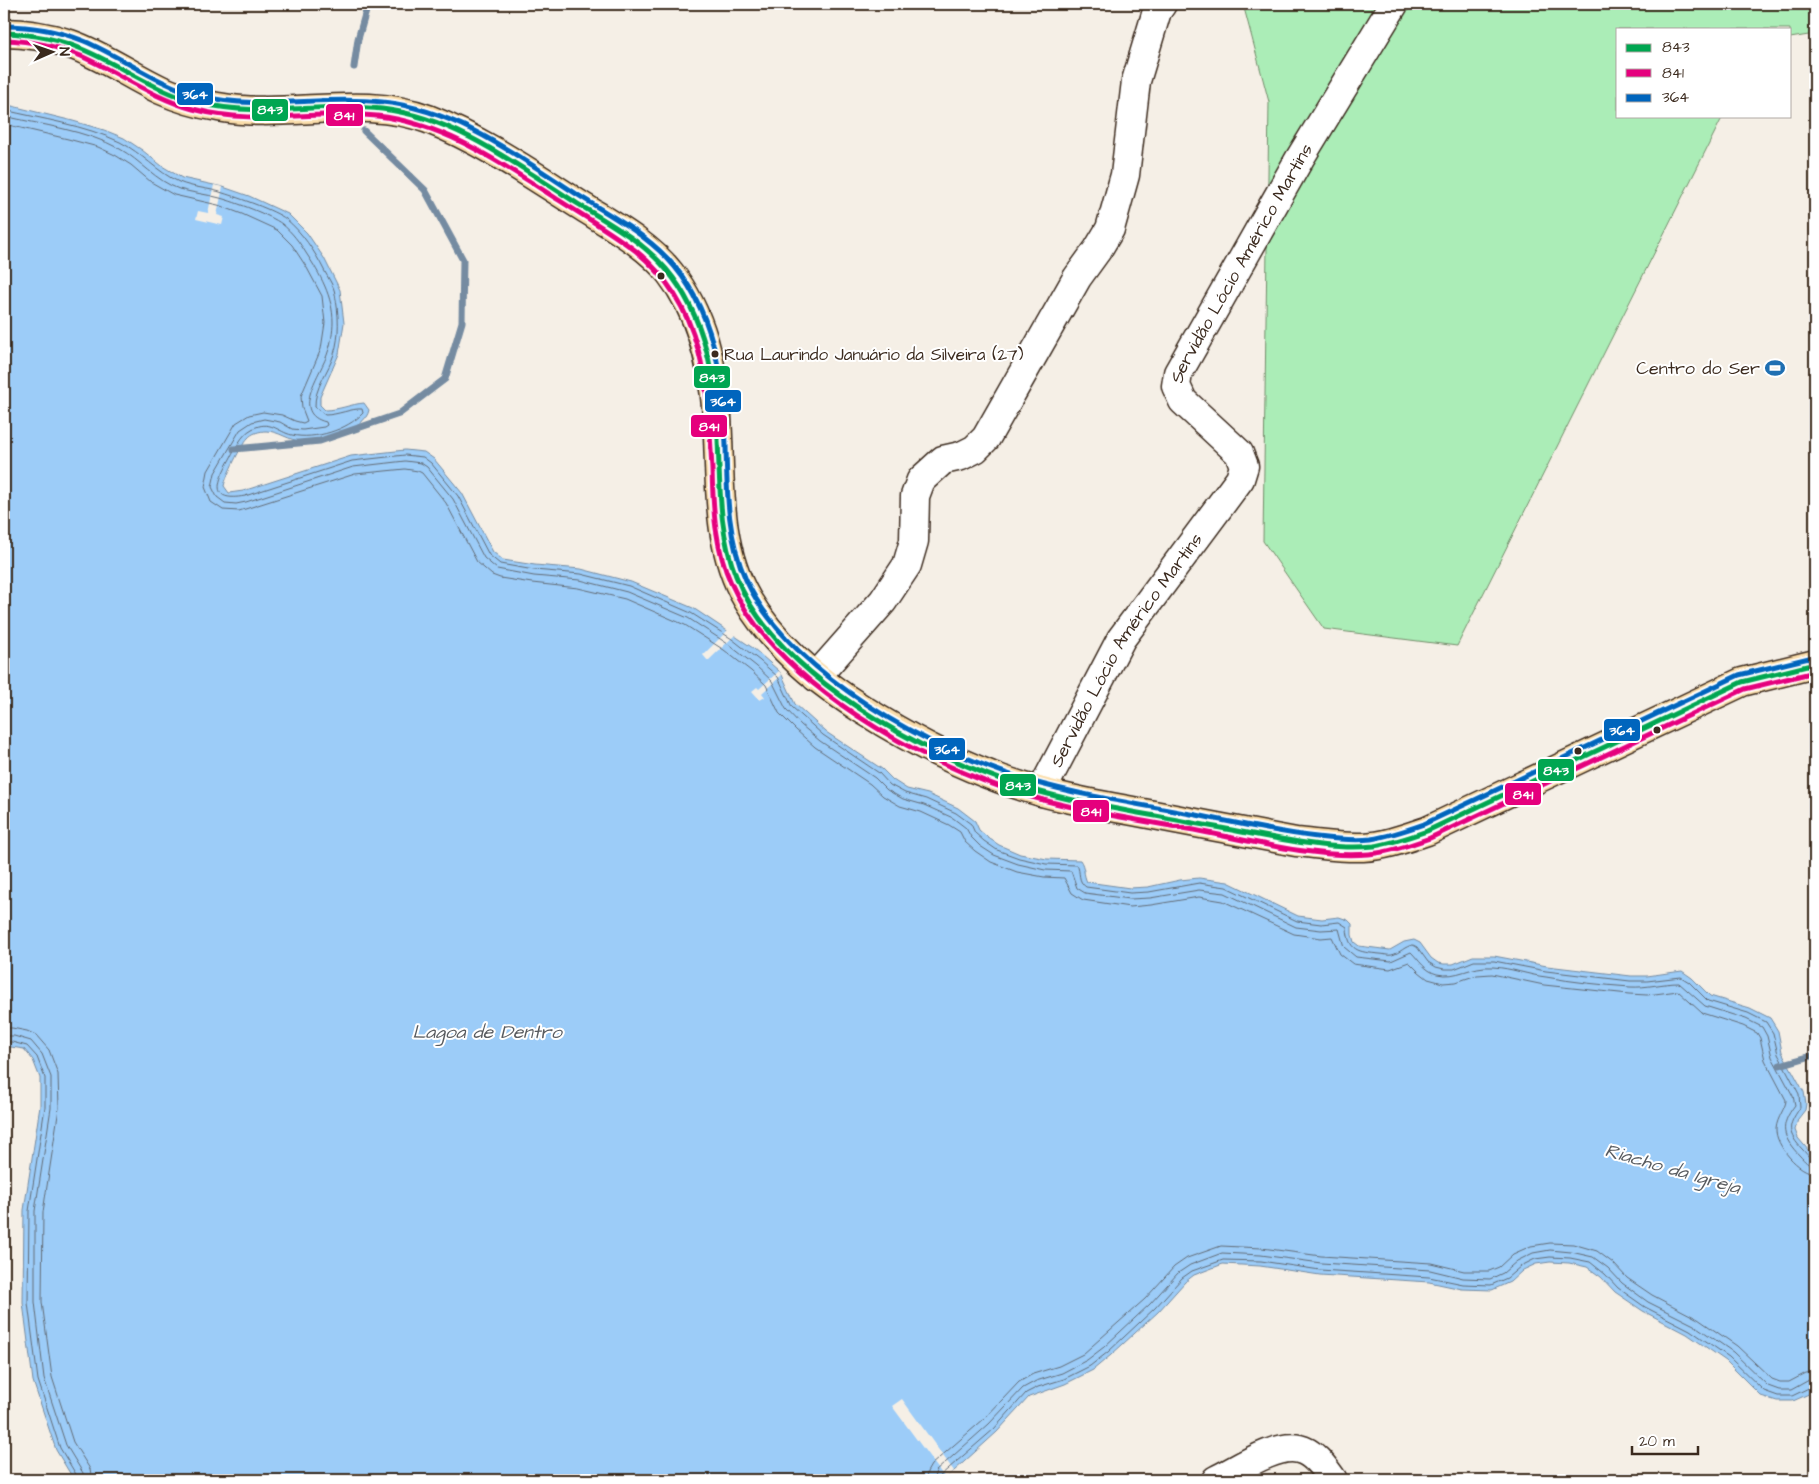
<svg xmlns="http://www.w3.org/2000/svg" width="1819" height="1484" viewBox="0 0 1819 1484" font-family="'Architects Daughter',sans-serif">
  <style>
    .green { fill: #abedb7; stroke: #738c6a }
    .water { fill: #9cccf8; stroke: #758ba1 }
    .pier { fill: #f5efe6 }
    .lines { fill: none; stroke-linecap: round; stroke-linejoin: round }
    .shore { stroke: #626b75; stroke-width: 1 }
    .stream { stroke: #758ba1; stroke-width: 7 }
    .minor-casing { stroke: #3b2a1e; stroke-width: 31 }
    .major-casing { stroke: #3b2a1e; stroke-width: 31 }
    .minor { stroke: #fff; stroke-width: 28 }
    .major { stroke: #faddab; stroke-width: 28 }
    .bus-1-casing { stroke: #fff; stroke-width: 9 }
    .bus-2-casing { stroke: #fff; stroke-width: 9 }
    .bus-3-casing { stroke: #fff; stroke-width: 9 }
    .bus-1 { stroke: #00a651; stroke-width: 5 }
    .bus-2 { stroke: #e5007d; stroke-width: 5 }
    .bus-3 { stroke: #0065bd; stroke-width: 5 }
    .bus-dot { fill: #3b2a1e; stroke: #fff; stroke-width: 2 }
    .labels { text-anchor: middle; stroke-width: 4; stroke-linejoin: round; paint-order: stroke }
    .bus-label { font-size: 17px; fill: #3b2a1e; stroke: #fff; text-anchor: start }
    .street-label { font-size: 18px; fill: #3b2a1e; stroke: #fff }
    .poi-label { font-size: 18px; fill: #3b2a1e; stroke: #fff; text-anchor: end }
    .water-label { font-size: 19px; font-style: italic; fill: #585b5f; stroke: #fff }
    .line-badge { stroke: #fff; stroke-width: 2 }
    .badge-label { font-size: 14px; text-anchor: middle; font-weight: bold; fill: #fff }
  </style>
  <rect width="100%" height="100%" fill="#f5efe6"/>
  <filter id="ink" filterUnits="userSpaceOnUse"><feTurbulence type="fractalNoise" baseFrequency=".02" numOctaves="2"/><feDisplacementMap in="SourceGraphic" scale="10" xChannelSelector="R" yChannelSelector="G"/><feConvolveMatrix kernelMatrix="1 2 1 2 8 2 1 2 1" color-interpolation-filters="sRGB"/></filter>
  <g filter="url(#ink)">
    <path class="green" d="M 1243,4 L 1815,4 L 1815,34 L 1790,38 L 1790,29 L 1618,29 L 1618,116 L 1723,116 L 1457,646 L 1324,629 L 1263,541 L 1269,102 Z"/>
    <path class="water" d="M 4,104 L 73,121 L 104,130 L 124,138 L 142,150 L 162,166 L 182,178 L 223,187 L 249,196 L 288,214 L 307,233 L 324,258 L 340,290 L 344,323 L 339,354 L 320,397 L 320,405 L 325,410 C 339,410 351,404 364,403 L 369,410 C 365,431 321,442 302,441 C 289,441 279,431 266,431 C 260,431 252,433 248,438 C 241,445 226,476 224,486 L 229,493 L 243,491 L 351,456 L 405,450 L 424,452 L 434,459 L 462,493 L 493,552 L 503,560 L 535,565 L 581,569 L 631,582 L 693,608 L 753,648 L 779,671 L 782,675 L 795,704 L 826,732 L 882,769 L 893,780 L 907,789 L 928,794 L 958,808 L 975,821 L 979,830 L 987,837 L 999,845 L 1020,854 L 1047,859 L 1080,860 C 1085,867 1083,874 1087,882 L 1130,888 L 1148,887 L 1180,880 L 1199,878 L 1228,882 L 1298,916 L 1322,919 L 1339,917 L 1348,920 L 1352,924 L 1352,935 L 1354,942 L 1359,946 L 1390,950 L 1404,942 L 1414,940 L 1420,943 L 1431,958 L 1438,963 L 1444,964 L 1453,964 L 1473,956 L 1494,956 L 1547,966 L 1631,976 L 1647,976 L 1682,971 L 1692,978 L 1710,996 L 1750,1008 L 1770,1018 L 1778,1031 L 1782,1052 L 1804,1092 L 1806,1104 L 1805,1110 L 1798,1119 L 1795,1130 L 1798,1138 L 1815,1158 L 1815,1388 L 1811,1393 L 1793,1401 L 1777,1401 L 1761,1396 L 1726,1361 L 1687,1334 L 1643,1311 L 1615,1292 L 1601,1277 L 1587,1267 L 1569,1263 L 1550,1262 L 1536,1264 L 1523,1270 L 1510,1282 L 1492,1290 L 1462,1289 L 1429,1282 L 1320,1275 L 1260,1266 L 1223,1264 L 1194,1275 L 1185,1282 L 1158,1312 L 1111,1355 L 1093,1370 L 1065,1384 L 1029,1397 L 997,1432 L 954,1471 L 941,1480 L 74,1480 L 56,1450 L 33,1381 L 23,1303 L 24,1210 L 40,1106 L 40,1078 L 33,1060 L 24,1049 L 11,1047 L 4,1047 Z"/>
    <path class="pier" d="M 214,185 L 223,187 L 217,215 L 224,217 L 222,225 L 196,219 L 198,211 L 208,213 Z
      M 728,630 L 735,635 L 708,661 L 703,655 Z
      M 779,671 L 782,675 L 762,693 L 765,697 L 760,700 L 752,691 L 757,687 L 759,689 Z
      M 902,1399 L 954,1471 L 945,1478 L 892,1406 Z"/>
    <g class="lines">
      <path class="shore" d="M 4,110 C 42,119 84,125 120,142 C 142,153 157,172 179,182 C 193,188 209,188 223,193 C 239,198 274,210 286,219 C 302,232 315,252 324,270 C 328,278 334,286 335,294 C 339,314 340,335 334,354 C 329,371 314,388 315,407 L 325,415 C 338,415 352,408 362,409 L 363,413 C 347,430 315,440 292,435 C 278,432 270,419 252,429 C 241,435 236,448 230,459 C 218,480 208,503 245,496 L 352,461 L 405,455 L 423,457 L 431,463 L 458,496 L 489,555 L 500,564 L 534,570 L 581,574 L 629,586 L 691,613 L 732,639 L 760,661 L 778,677 L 792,707 L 823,735 L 879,773 L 890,785 L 905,793 L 926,799 L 956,813 L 971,824 L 975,833 L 984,841 L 997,850 L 1019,858 L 1046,864 L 1077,865 C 1081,872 1077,881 1086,887 L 1130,893 L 1149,892 L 1199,883 L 1226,887 L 1297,921 L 1321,924 L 1339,922 L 1347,927 C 1348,951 1358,952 1380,954 C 1384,954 1388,956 1392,955 C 1400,953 1405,946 1413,945 L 1417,947 L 1428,962 L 1436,967 L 1444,969 L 1454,969 L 1474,961 L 1494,961 L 1546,971 L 1630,981 L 1647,981 L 1681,977 L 1689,982 L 1708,1001 L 1748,1013 L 1766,1022 L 1773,1033 L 1778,1054 L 1799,1094 L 1800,1108 C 1787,1126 1787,1133 1803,1150 C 1807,1154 1809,1159 1815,1160
        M 4,116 C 42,125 85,130 120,149 C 140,160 156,181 179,189 C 192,193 206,194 220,198 C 235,202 270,215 282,224 C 292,232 300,243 306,253 C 320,274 333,297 333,322 C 333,331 331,344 328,352 C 322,373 289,413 326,422 L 327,425 L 324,427 L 303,430 L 292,429 L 280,422 L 264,419 L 252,422 L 240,430 L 215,473 L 212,487 L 217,497 L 225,503 L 236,504 L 246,502 L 353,467 L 405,461 L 421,463 L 427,467 L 453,499 L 484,558 L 497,569 L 534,576 L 580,580 L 627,592 L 688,618 L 728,644 L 756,666 L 772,681 L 786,709 L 801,725 L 820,741 L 875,778 L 887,790 L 903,799 L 924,805 L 953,818 L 966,828 L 971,837 L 980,846 L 994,855 L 1018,864 L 1045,870 L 1071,871 L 1077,888 L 1085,893 L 1130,899 L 1150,898 L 1199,890 L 1225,893 L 1296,927 L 1321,930 L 1339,929 L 1344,947 L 1356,957 L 1391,961 L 1411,952 C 1419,960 1425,971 1437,974 C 1457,979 1471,965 1493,967 C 1511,968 1528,975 1546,977 C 1573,982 1602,985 1630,987 C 1647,988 1663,983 1679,983 L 1705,1006 L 1746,1019 L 1762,1027 L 1767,1036 L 1772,1057 L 1793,1096 L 1795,1105 C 1779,1126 1782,1137 1800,1156 C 1805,1161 1807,1165 1815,1166
        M 4,124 L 68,139 L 98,147 L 115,155 L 131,165 L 151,182 L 174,195 L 218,205 L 242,214 L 277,230 L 292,245 L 307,268 L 322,296 L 325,323 L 321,349 L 301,396 L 302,408 L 307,421 L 303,423 L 295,421 L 282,415 L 263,412 L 249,415 L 236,423 L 208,471 L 205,487 L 211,502 L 223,510 L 239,511 L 355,474 L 405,469 L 418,471 L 422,473 L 446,503 L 477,562 L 492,575 L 500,578 L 532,583 L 578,588 L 625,599 L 685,625 L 724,650 L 751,671 L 766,685 L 779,713 L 796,730 L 815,747 L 870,784 L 883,796 L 900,806 L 921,812 L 949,825 L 960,832 L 965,842 L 975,851 L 991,862 L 1017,872 L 1044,877 L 1064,878 L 1072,893 L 1083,900 L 1130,907 L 1151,905 L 1199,897 L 1223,901 L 1294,934 L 1321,938 L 1332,937 L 1340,954 L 1353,964 L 1390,969 L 1409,962 L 1419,972 L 1428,979 L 1443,983 L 1456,982 L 1477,975 L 1492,974 L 1544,985 L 1629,994 L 1647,995 L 1678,991 L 1702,1013 L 1743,1026 L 1757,1033 L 1760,1038 L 1765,1060 L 1786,1100 C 1786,1108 1777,1117 1776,1129 C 1775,1145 1799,1173 1815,1173
        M 4,1028 L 12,1028 L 27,1031 L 36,1035 L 49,1050 L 58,1074 L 59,1108 L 43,1212 L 42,1302 L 52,1377 L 73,1442 L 90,1469 L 92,1480
        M 4,1036 L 14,1036 L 31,1041 L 42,1054 L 51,1077 L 51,1108 L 35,1211 L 35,1302 L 44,1378 L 66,1445 L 83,1473 L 84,1480
        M 4,1042 L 12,1042 L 27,1046 L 37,1057 L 45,1078 L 45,1107 L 29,1211 L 28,1303 L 38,1380 L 60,1448 L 77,1476 L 78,1480
        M 926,1480 L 927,1472 L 931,1465 L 984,1419 L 1019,1382 L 1033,1374 L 1059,1366 L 1083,1354 L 1145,1299 L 1174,1267 L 1187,1258 L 1221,1246 L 1262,1248 L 1321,1256 L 1431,1263 L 1464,1271 L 1489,1271 L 1499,1267 L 1513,1254 L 1531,1246 L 1550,1243 L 1573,1244 L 1597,1251 L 1613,1263 L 1627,1278 L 1652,1295 L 1698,1319 L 1737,1346 L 1772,1379 L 1780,1382 L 1789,1382 L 1806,1373 L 1815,1372
        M 933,1480 L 936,1471 L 989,1424 L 1023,1388 L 1036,1381 L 1062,1373 L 1087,1360 L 1104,1347 L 1150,1304 L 1178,1273 L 1190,1265 L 1222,1253 L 1261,1255 L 1321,1263 L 1430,1270 L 1463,1278 L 1490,1279 L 1503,1273 L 1517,1261 L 1533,1253 L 1550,1250 L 1571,1252 L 1593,1257 L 1608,1268 L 1622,1283 L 1648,1302 L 1694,1325 L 1733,1352 L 1768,1386 L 1779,1390 L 1791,1390 L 1809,1380 L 1815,1379
        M 939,1480 L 941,1475 L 994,1429 L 1026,1393 L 1038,1387 L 1064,1379 L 1090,1366 L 1108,1352 L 1155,1308 L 1182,1278 L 1192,1271 L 1223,1260 L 1261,1261 L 1320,1270 L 1429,1277 L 1463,1284 L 1491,1285 L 1507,1278 L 1521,1266 L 1535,1259 L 1550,1257 L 1570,1258 L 1590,1262 L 1605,1274 L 1618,1288 L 1645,1307 L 1690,1330 L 1729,1357 L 1764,1391 L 1778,1396 L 1792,1396 L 1815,1385"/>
      <path class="stream" d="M 354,67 L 358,39 L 368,4
        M 234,449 L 320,441 L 399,414 L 445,379 L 462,322 L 463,260 L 425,190 L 364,131
        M 1780,1065 L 1815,1055"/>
      <defs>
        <g id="minor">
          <path d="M 816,677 L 883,601 L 907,565 L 914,541 L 915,496 L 921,480 L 943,460 L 961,456 L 975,449 L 986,438 L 1077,278 L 1098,249 L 1110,229 L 1125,175 L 1136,81 L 1157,11 L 1162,4"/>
          <path id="s1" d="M 1041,792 L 1121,639 L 1240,479 L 1244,466 L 1239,453 L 1183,401 L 1176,386 L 1178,373 L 1300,158 L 1394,4"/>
          <path d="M 1216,1480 C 1237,1470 1276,1443 1299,1449 C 1314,1452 1325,1469 1333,1480"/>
        </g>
        <path id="major" d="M 4,33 C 26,33 49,37 70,44 C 102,55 131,76 161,90 C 179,98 198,104 218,107 C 287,120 361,94 428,119 C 482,140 534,176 583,207 C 613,226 648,245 670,273 C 702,314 713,366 717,416 C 721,477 715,544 747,599 C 774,645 817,681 862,709 C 903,735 945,758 990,775 C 1037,794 1088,803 1138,812 C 1191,822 1243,832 1296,842 C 1318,844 1341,848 1363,847 C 1385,846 1406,838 1427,831 L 1742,682 L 1815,664"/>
      </defs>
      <use href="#minor" class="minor-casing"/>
      <use href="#major" class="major-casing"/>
      <use href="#minor" class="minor"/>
      <use href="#major" class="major"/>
      <defs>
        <path id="bus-1" d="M 4,33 C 32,34 59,39 84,50 C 124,67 157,93 200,103 C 260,118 321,102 382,109 C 455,117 518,166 578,204 C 609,223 642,241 666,269 C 706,316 716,381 718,440 C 720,486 719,533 736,576 C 774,675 927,757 1023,787 C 1079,804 1137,812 1193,823 C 1235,830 1277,840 1320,845 C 1338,847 1356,848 1374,846 C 1392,843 1410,837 1427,831 L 1742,682 L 1815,664"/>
        <path id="bus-2" d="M 4,40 C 30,41 57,46 81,56 C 119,73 153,98 193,109 C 255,126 315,110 377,116 C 444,123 502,164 557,199 C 584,216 611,232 636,251 C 705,307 708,388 712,470 C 713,508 715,548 731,583 C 775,683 924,765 1025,795 C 1080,811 1138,820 1194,830 C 1246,840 1317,859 1369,854 C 1390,852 1410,845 1430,838 L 1745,689 L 1815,672"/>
        <path id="bus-3" d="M 4,26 C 32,26 59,31 84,41 C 124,58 158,85 200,96 C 260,111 321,95 382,102 C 455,109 518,156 578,195 C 608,214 642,232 667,258 C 714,307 724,380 726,446 C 727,491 727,538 746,580 C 789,674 934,753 1030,781 C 1083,796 1137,804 1191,814 C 1233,822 1275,832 1317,837 C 1335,839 1353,841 1371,839 C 1390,836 1407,830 1424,824 L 1739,675 L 1813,657"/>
      </defs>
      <use href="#bus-1" class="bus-1-casing"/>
      <use href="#bus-2" class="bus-2-casing"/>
      <use href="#bus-3" class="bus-3-casing"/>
      <use href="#bus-1" class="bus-1"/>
      <use href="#bus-2" class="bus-2"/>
      <use href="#bus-3" class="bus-3"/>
    </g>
  </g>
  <defs>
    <symbol id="stadium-bare" viewBox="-9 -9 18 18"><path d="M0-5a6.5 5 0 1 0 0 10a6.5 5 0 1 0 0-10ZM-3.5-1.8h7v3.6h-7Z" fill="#1f6fb2" stroke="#fff" stroke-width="2.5" paint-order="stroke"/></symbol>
  </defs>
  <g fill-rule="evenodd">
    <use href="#stadium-bare" x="1761" y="354" width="28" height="28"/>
  </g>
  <g class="bus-dot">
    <circle cx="661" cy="276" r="4.5"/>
    <circle cx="715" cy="354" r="4.5"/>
    <circle cx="1657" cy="730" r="4.5"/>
    <circle cx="1578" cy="751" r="4.5"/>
  </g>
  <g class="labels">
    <g class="bus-label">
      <text x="724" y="360">Rua Laurindo Januário da Silveira (27)</text>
    </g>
    <g class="street-label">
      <text dy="6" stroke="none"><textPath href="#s1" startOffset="632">Servidão Lócio Américo Martins</textPath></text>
      <text dy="6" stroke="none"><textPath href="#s1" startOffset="166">Servidão Lócio Américo Martins</textPath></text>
    </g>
    <g class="poi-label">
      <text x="1760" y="374">Centro do Ser</text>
    </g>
    <g class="water-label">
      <text x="487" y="1038">Lagoa de Dentro</text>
      <text transform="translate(1673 1168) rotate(16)" y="7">Riacho da Igreja</text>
    </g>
  </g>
  <g class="line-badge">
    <rect x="176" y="82" width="38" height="24" rx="5" fill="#0065bd"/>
    <rect x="251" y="98" width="38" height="24" rx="5" fill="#00a651"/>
    <rect x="325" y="103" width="39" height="24" rx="5" fill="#e5007d"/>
    <rect x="693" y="365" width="38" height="24" rx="5" fill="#00a651"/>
    <rect x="704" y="389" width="38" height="24" rx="5" fill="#0065bd"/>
    <rect x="690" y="414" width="38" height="24" rx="5" fill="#e5007d"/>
    <rect x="1603" y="718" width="38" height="24" rx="5" fill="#0065bd"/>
    <rect x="928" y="737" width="38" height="24" rx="5" fill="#0065bd"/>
    <rect x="1537" y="758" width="38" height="24" rx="5" fill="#00a651"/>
    <rect x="999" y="773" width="38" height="24" rx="5" fill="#00a651"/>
    <rect x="1504" y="782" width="38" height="24" rx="5" fill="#e5007d"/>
    <rect x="1072" y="799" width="38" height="24" rx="5" fill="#e5007d"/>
  </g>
  <g class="badge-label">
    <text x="195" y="99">364</text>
    <text x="270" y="114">843</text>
    <text x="344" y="120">841</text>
    <text x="712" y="382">843</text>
    <text x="723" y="406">364</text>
    <text x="709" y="431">841</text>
    <text x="1622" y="735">364</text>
    <text x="947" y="754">364</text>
    <text x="1556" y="775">843</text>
    <text x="1018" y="790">843</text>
    <text x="1523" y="799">841</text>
    <text x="1091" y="816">841</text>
  </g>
  <rect width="1819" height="1484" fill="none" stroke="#fff" stroke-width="20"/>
  <rect x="10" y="10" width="1799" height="1464" fill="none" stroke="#3b2a1e" stroke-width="2" filter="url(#ink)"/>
  <rect x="1616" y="28" width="175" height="90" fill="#ffffff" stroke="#b1aaa5"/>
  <rect x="1626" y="44" width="25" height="8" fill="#00a651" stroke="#b1aaa5"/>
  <text x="1662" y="52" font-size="15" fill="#3b2a1e">843</text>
  <rect x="1626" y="69" width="25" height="8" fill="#e5007d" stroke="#b1aaa5"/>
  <text x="1662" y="78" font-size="15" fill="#3b2a1e">841</text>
  <rect x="1626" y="94" width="25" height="8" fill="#0065bd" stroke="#b1aaa5"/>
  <text x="1662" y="102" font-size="15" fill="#3b2a1e">364</text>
  <g transform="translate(52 52) rotate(88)" stroke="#ffffff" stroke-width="4" paint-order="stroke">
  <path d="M0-4L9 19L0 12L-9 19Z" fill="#3b2a1e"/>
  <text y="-8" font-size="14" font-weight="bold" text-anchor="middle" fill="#3b2a1e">N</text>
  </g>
  <path d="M1632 1446v8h66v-8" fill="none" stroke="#3b2a1e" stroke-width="2.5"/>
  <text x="1639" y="1446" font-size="15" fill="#3b2a1e" stroke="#ffffff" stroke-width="4" paint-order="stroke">20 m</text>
</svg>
